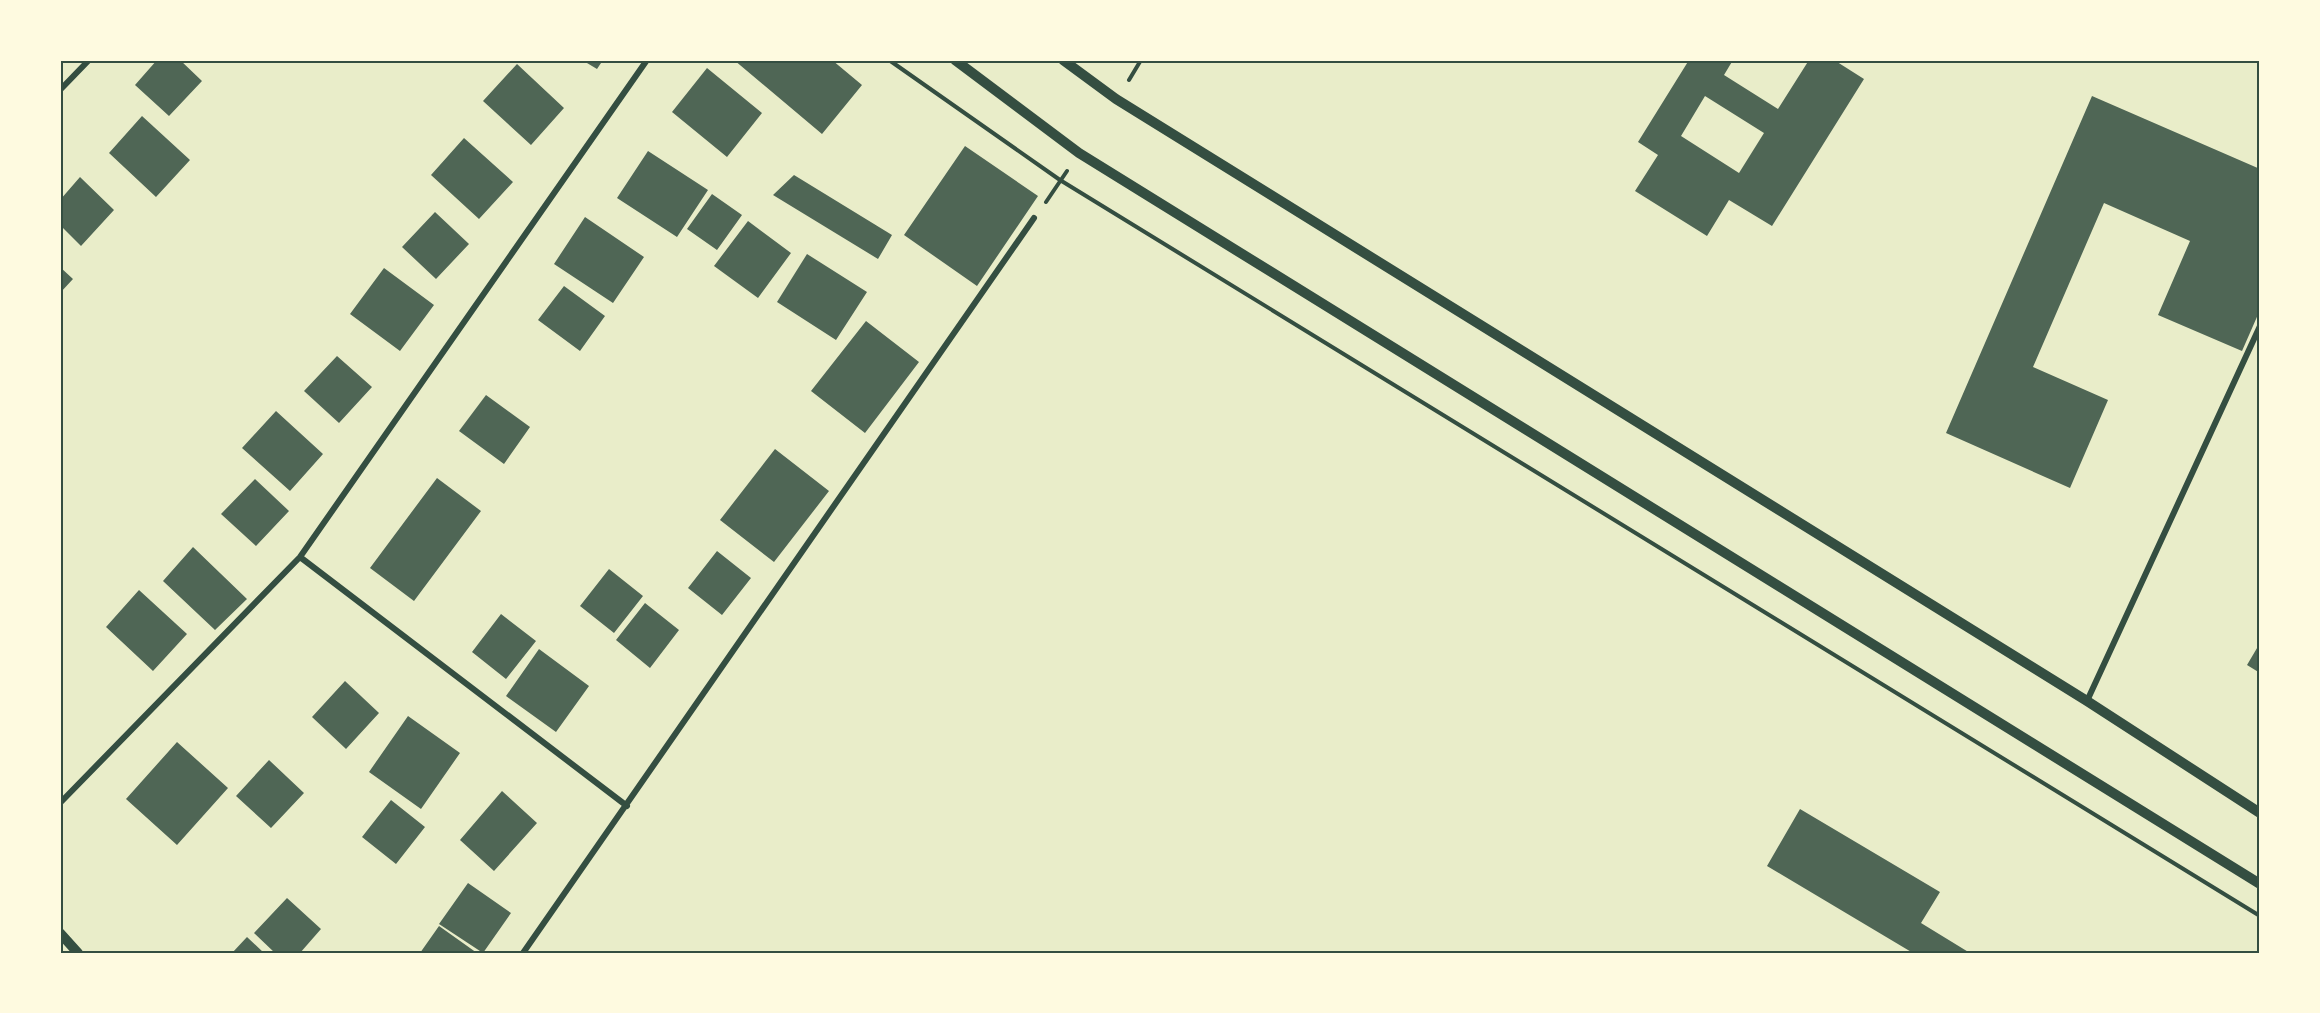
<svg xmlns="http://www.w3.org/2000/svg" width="2320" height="1013" viewBox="0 0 2320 1013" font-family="'IBM Plex Serif',serif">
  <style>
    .building { fill: #4f6655; fill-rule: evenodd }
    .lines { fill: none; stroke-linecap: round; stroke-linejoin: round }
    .path { stroke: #344e41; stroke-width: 4 }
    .minor { stroke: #344e41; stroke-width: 6 }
    .tertiary { stroke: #344e41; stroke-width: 10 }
    .neatline { fill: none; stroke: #344e41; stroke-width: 2 }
  </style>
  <rect width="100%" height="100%" fill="#e9edc9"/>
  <path class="building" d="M 157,60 L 180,60 L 202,81 L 169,116 L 135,85 Z
    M 582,60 L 603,60 L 597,69 Z
    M 734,60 L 832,60 L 862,85 L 822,134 Z
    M 1689,60 L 1733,60 L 1724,75 L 1778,109 L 1809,60 L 1834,60 L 1864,79 L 1772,226 L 1729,200 L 1707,236 L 1635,191 L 1658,155 L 1638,142 ZM 1705,96 L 1764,133 L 1739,173 L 1681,136 Z
    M 517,64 L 564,108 L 531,145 L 483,101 Z
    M 707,68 L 762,113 L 727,157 L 672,112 Z
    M 2092,96 L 2260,169 L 2260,310 L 2242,351 L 2158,315 L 2190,241 L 2104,203 L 2033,367 L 2108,400 L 2070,488 L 1946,433 Z
    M 142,116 L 190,160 L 156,197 L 109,153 Z
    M 464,138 L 513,182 L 479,219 L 431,175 Z
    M 965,146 L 1038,196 L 977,286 L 904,235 Z
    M 648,151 L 708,190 L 677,237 L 617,198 Z
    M 794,175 L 892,235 L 878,259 L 773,195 Z
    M 80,177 L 114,210 L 81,246 L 60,225 L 60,200 Z
    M 712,194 L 742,215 L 717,250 L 687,229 Z
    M 435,212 L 469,244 L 436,279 L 402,247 Z
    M 585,217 L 644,257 L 613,303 L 554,264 Z
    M 748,221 L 791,253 L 758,298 L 714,266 Z
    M 807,254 L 867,292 L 836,340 L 777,302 Z
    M 60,267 L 73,279 L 60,293 Z
    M 384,268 L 434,305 L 400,351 L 350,314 Z
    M 564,286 L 605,316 L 580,351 L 538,320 Z
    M 866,321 L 919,362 L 865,433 L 811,391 Z
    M 337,356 L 372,387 L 339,423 L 304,391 Z
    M 486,395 L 530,427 L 504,464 L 459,431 Z
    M 276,411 L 323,454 L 290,491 L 242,448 Z
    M 775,449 L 829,491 L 774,562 L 720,520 Z
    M 437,478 L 481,511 L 414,601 L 370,568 Z
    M 255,479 L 289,511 L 256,546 L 221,514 Z
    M 193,547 L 247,599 L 215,630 L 163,581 Z
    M 717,551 L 751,578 L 722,615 L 688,588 Z
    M 609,569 L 643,596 L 614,633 L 580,606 Z
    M 139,590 L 187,634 L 153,671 L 106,627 Z
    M 645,603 L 679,630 L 650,668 L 616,640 Z
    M 501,614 L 536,641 L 506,679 L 472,652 Z
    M 2260,643 L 2260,673 L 2247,665 Z
    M 539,649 L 589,686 L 556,732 L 506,696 Z
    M 345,681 L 379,713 L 346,749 L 312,717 Z
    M 408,716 L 460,753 L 421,809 L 369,772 Z
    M 177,742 L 228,788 L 177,845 L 126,799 Z
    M 269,760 L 304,793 L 271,828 L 236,796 Z
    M 502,791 L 537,823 L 494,871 L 460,840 Z
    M 391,800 L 425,827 L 396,864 L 362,837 Z
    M 1800,809 L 1940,892 L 1921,923 L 1970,953 L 1913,953 L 1767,866 Z
    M 468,883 L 511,913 L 483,953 L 439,924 Z
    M 287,898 L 321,929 L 300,953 L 275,953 L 254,933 Z
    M 439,926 L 477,953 L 420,953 Z
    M 247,937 L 264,953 L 232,953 Z"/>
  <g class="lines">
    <path class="path" d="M 889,60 L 1060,180 L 2260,916
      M 1129,80 L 1141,60
      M 1046,202 L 1067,171"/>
    <path class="minor" d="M 60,90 L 89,60
      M 300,557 L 627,806
      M 2087,701 L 2260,326
      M 60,803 L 300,557 L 647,60
      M 523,953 L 1034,218"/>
    <path class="tertiary" d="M 955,60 L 1079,153 L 2260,884
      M 1063,60 L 1116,99 L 2087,701 L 2260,813
      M 60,933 L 78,953"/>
  </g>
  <rect width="2320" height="1013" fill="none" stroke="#fefae0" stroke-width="123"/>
  <rect x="62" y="62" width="2196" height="890" class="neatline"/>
</svg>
